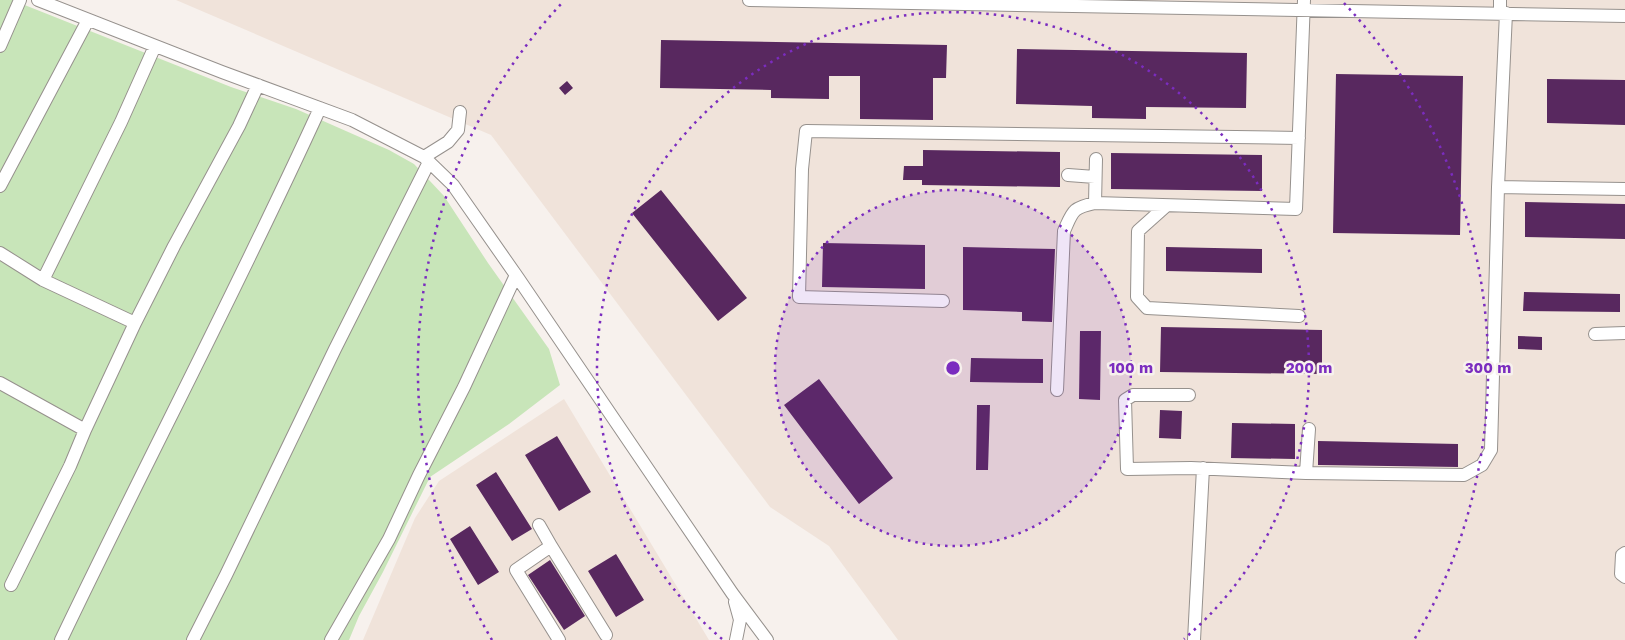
<svg xmlns="http://www.w3.org/2000/svg" width="1625" height="640" viewBox="0 0 1625 640" font-family="'Work Sans',sans-serif">
  <style>
    .built { fill: #f0e3da }
    .green { fill: #c8e5b9 }
    .building { fill: #58285f }
    .lines { fill: none; stroke-linecap: round; stroke-linejoin: round }
    .minor-casing { stroke: #96918d; stroke-width: 14 }
    .minor { stroke: #fff; stroke-width: 12 }
    .ring { fill: none; stroke: #7b2cbf; stroke-width: 2.5; stroke-dasharray: 2.5 5 }
    .centre { fill: #7b2cbf; stroke: #f7f1ed; stroke-width: 2.5 }
    .ring-label { font-size: 15px; text-anchor: middle; font-weight: bold; fill: #7b2cbf; stroke: #f7f1ed; stroke-width: 5; stroke-linejoin: round; paint-order: stroke }
  </style>
  <rect width="100%" height="100%" fill="#f7f1ed"/>
  <path class="built" d="M 176,0 L 1625,0 L 1625,640 L 898,640 L 829,546 L 770,507 L 491,135 Z
    M 564,399 L 709,640 L 363,640 L 415,518 L 439,481 Z"/>
  <path class="green" d="M 0,0 L 12,0 L 231,87 L 296,109 L 389,150 L 414,164 L 444,196 L 488,263 L 549,349 L 560,385 L 509,424 L 430,477 L 383,572 L 359,616 L 349,640 L 0,640 Z"/>
  <path class="building" d="M 661,40 L 947,45 L 946,78 L 933,78 L 933,120 L 860,119 L 860,76 L 829,76 L 829,99 L 771,98 L 771,90 L 660,88 Z
    M 1017,49 L 1247,53 L 1246,108 L 1146,107 L 1146,119 L 1092,118 L 1092,106 L 1016,104 Z
    M 1336,74 L 1463,76 L 1460,235 L 1333,233 Z
    M 1547,79 L 1625,80 L 1625,125 L 1547,123 Z
    M 567,81 L 573,88 L 565,95 L 559,88 Z
    M 923,150 L 1060,152 L 1060,187 L 922,185 L 922,180 L 903,180 L 904,166 L 923,166 Z
    M 1111,153 L 1262,155 L 1262,191 L 1111,189 Z
    M 661,190 L 747,298 L 718,321 L 632,213 Z
    M 1525,202 L 1625,204 L 1625,239 L 1525,237 Z
    M 823,243 L 925,245 L 925,289 L 822,287 Z
    M 963,247 L 1055,249 L 1052,322 L 1022,321 L 1022,312 L 963,310 Z
    M 1166,247 L 1262,249 L 1262,273 L 1166,271 Z
    M 1524,292 L 1620,294 L 1620,312 L 1523,311 Z
    M 1161,327 L 1322,330 L 1322,374 L 1160,372 Z
    M 1080,331 L 1101,331 L 1100,400 L 1079,399 Z
    M 1518,336 L 1542,337 L 1542,350 L 1518,349 Z
    M 971,358 L 1043,359 L 1043,383 L 970,382 Z
    M 819,379 L 893,478 L 859,504 L 784,405 Z
    M 977,405 L 990,405 L 988,470 L 976,470 Z
    M 1160,410 L 1182,411 L 1181,439 L 1159,438 Z
    M 1232,423 L 1295,424 L 1295,459 L 1231,458 Z
    M 557,436 L 591,492 L 559,511 L 525,455 Z
    M 1318,441 L 1458,444 L 1458,467 L 1318,465 Z
    M 496,472 L 532,529 L 512,541 L 476,485 Z
    M 470,526 L 499,572 L 478,585 L 450,539 Z
    M 616,554 L 644,600 L 616,617 L 588,571 Z
    M 550,560 L 585,616 L 564,630 L 528,575 Z"/>
  <g class="lines">
    <defs>
      <path id="minor" d="M 38,0 L 222,72 L 352,120 L 424,157 L 453,185 L 518,278 L 732,593 L 767,640
        M 749,0 L 1625,16
        M 1500,13 L 1500,0
        M 0,46 L 20,0
        M 424,157 L 448,142 L 458,130 L 460,112
        M 1068,175 L 1095,177
        M 0,186 L 88,20
        M 1498,187 L 1506,13
        M 1095,203 L 1096,159
        M 1166,206 L 1138,231 L 1137,297 L 1147,308 L 1299,316
        M 0,253 L 43,280 L 135,323 L 85,430
        M 43,280 L 121,122 L 155,46
        M 943,301 L 799,297 L 802,169 L 806,131 L 1299,138
        M 135,323 L 174,246 L 239,126 L 258,85
        M 1595,334 L 1625,333
        M 0,383 L 85,430 L 70,466 L 11,585
        M 1057,390 L 1064,231 C 1073,211 1072,208 1095,203 L 1296,209 L 1304,0
        M 1189,395 L 1133,395 L 1125,400 L 1127,469 L 1191,468 L 1306,473 L 1464,475 L 1482,465 L 1491,450 L 1498,187 L 1625,189
        M 1306,473 L 1309,429
        M 539,525 L 551,546 L 516,570 L 559,640
        M 551,546 L 606,635
        M 1625,553 L 1622,555 L 1621,574 L 1625,577
        M 735,602 L 740,620 L 736,640
        M 61,640 C 146,462 238,288 320,108
        M 193,640 L 226,575 L 335,349 L 429,162
        M 331,640 L 389,539 L 419,475 L 464,387 L 516,275
        M 1194,640 L 1203,468"/>
    </defs>
    <use href="#minor" class="minor-casing"/>
    <use href="#minor" class="minor"/>
  </g>
  <circle cx="953" cy="368" r="178" fill="#7b2cbf" fill-opacity=".12"/>
  <g class="ring">
    <circle cx="953" cy="368" r="178"/>
    <path d="M722 639A356 356 0 1 1 1184 639"/>
    <path d="M492 640A535 535 0 0 1 562 3M1344 3A535 535 0 0 1 1414 640"/>
  </g>
  <circle cx="953" cy="368" r="8" class="centre"/>
  <g class="ring-label">
    <text x="1131" y="373">100 m</text>
    <text x="1309" y="373">200 m</text>
    <text x="1488" y="373">300 m</text>
  </g>
</svg>
